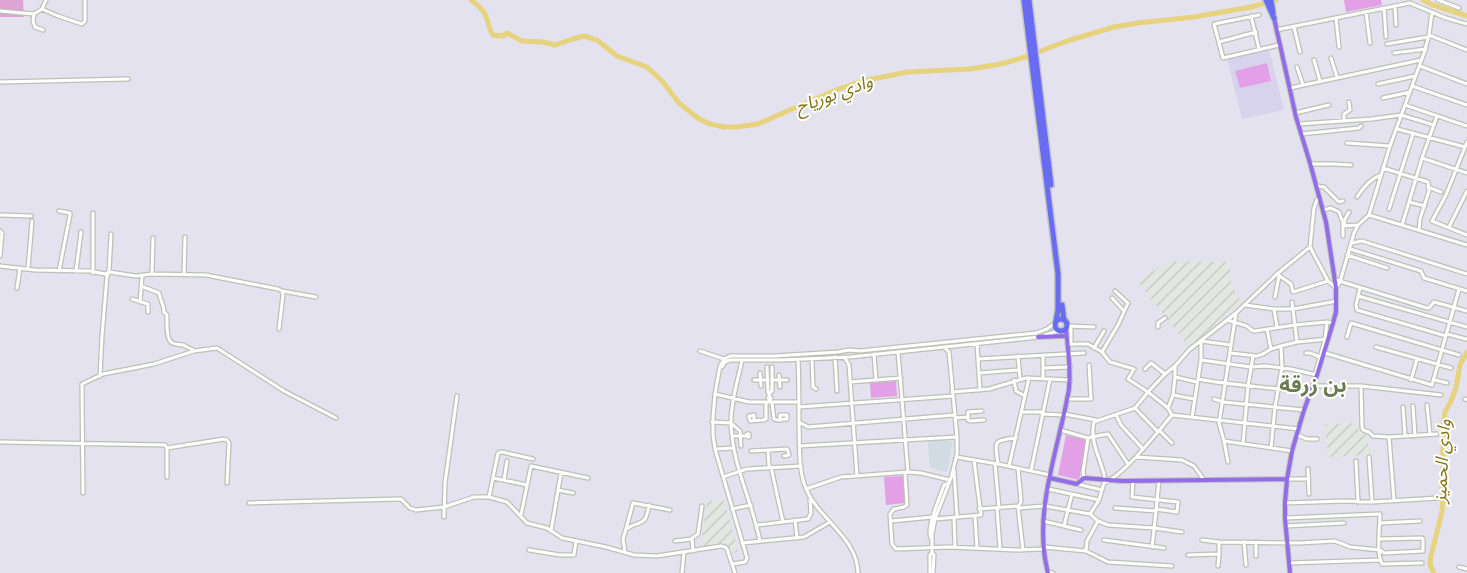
<svg xmlns="http://www.w3.org/2000/svg" width="1467" height="573" viewBox="0 0 1467 573" font-family="Raleway,'Noto Sans Arabic',sans-serif">
  <style>
    .industrial { fill: url(#industrial-furrows) }
    .education { fill: #d8d3ed }
    .medical { fill: #d2dbe3 }
    .grass { fill: #dfa3d4 }
    .pitch { fill: #e3a0e6 }
    .lines { fill: none; stroke-linecap: round; stroke-linejoin: round }
    .river { stroke: #e7d27e; stroke-width: 5 }
    .minor-casing { stroke: #bcc0b5; stroke-width: 5.5 }
    .major-casing { stroke: #c4c4c4; stroke-width: 6 }
    .highway-casing { stroke: #c4c4c4; stroke-width: 8 }
    .minor { stroke: #fff; stroke-width: 3 }
    .major { stroke: #926de7; stroke-width: 4 }
    .highway { stroke: #686cf3; stroke-width: 5 }
    .labels { text-anchor: middle; stroke-width: 4; stroke-linejoin: round; paint-order: stroke }
    .water-label { font-size: 18px; font-style: italic; fill: #837617; stroke: #fff }
    .district-label { font-size: 21px; font-weight: bold; fill: #6c7c51; stroke: #fff }
  </style>
  <defs>
    <pattern id="industrial-furrows" width="10" height="10" patternUnits="userSpaceOnUse" patternTransform="scale(1.25)"><rect width="10" height="10" fill="#e2e7e1"/><path d="M-1 1l2-2M0 10L10 0M9 11l2-2" fill="none" stroke="#c2c6c1"/></pattern>
  </defs>
  <rect width="100%" height="100%" fill="#e3e2ee"/>
  <path class="industrial" d="M 1174,261 L 1229,262 L 1231,283 L 1241,301 L 1190,348 L 1137,281 L 1160,267 Z
    M 1357,423 L 1358,430 L 1368,432 L 1368,445 L 1371,446 L 1370,455 L 1328,457 L 1325,424 Z
    M 707,501 L 724,501 L 738,551 L 732,554 L 727,546 L 722,544 L 701,546 Z"/>
  <path class="education" d="M 1269,49 L 1284,110 L 1242,119 L 1227,59 Z"/>
  <path class="medical" d="M 928,440 L 953,441 L 947,472 L 930,468 Z"/>
  <path class="grass" d="M 0,0 L 23,0 L 24,17 L 0,17 Z"/>
  <path class="pitch" d="M 1344,0 L 1381,0 L 1382,5 L 1346,12 Z
    M 1267,63 L 1271,81 L 1240,88 L 1235,71 Z
    M 896,381 L 897,396 L 871,398 L 870,383 Z
    M 1066,435 L 1087,440 L 1079,480 L 1058,475 Z
    M 903,476 L 905,503 L 886,505 L 884,477 Z"/>
  <g class="lines">
    <path class="river" d="M 471,0 C 478,5 485,11 487,19 C 489,25 489,30 493,35 L 503,36 L 507,33 L 522,41 L 543,42 L 555,45 L 570,40 L 584,36 L 597,40 L 617,56 L 647,67 L 663,82 L 679,103 L 699,119 L 710,124 L 724,127 L 736,127 L 758,124 L 836,90 L 862,81 L 908,72 L 970,69 L 1001,64 L 1025,57 L 1067,41 L 1114,27 L 1138,23 L 1194,17 L 1251,7 L 1276,0
      M 1423,0 L 1433,5 L 1467,16
      M 1434,573 L 1430,565 L 1431,556 L 1442,512 L 1443,493 L 1441,483 L 1443,471 L 1443,430 L 1445,412 L 1451,401 L 1456,388 L 1460,365 L 1467,352"/>
    <defs>
      <path id="minor" d="M 1438,0 L 1459,8
        M 1395,6 L 1396,25
        M 1384,8 L 1386,37
        M 42,9 L 58,16 L 82,24 L 85,21 L 85,0
        M 0,11 L 34,14 L 42,9 L 46,0
        M 1366,12 L 1370,43
        M 34,14 L 33,21 L 35,27 L 43,30
        M 1259,15 L 1214,24 L 1223,58 L 1279,45
        M 1251,16 L 1259,49
        M 1336,18 L 1339,47
        M 1294,27 L 1300,52
        M 1276,30 L 1410,3 L 1446,18 L 1467,24
        M 1429,35 L 1467,50
        M 1219,42 L 1256,32
        M 1387,44 L 1428,37
        M 1394,53 L 1426,49
        M 1331,58 L 1337,77
        M 1314,60 L 1320,81
        M 1420,66 L 1467,84
        M 1297,67 L 1303,85
        M 0,82 L 128,79
        M 1378,84 L 1415,76
        M 1412,86 L 1467,105
        M 1290,88 L 1421,60
        M 1383,98 L 1410,92
        M 1405,105 L 1467,126
        M 1295,113 L 1329,105
        M 1437,116 L 1422,158 L 1467,173
        M 1344,120 L 1344,114 L 1350,110 L 1349,102
        M 1298,124 L 1372,119 L 1401,115 L 1434,125
        M 1397,129 L 1465,147 L 1467,142
        M 1301,134 L 1359,128 L 1361,126
        M 1347,143 L 1390,146
        M 1465,147 L 1446,195 L 1432,221 L 1467,235
        M 1422,158 L 1409,202 L 1425,206
        M 1311,164 L 1334,164 L 1351,165
        M 1383,168 L 1428,182 L 1429,191 L 1420,219 L 1419,230
        M 1317,186 L 1324,187 L 1339,202 L 1343,201
        M 1428,187 L 1441,192
        M 1357,197 C 1363,188 1371,178 1381,175
        M 1389,209 L 1413,134
        M 1323,210 L 1331,208 L 1339,212 L 1343,223 L 1343,236
        M 59,211 L 70,213 L 70,215 L 59,271
        M 93,213 L 93,273
        M 0,215 L 31,216
        M 1369,215 L 1467,245
        M 1345,225 L 1344,221 L 1349,212
        M 1402,225 L 1409,202
        M 1344,226 L 1358,225
        M 1449,227 L 1467,191
        M 0,231 L 2,233 L 0,256
        M 1352,243 L 1362,241 L 1467,274
        M 1310,247 L 1328,281 L 1336,288 L 1340,282 L 1354,233 L 1358,225 L 1369,215 L 1390,146 L 1424,53 L 1429,35 L 1432,12
        M 1350,249 L 1421,271 L 1424,278 L 1467,291
        M 1347,255 L 1387,268
        M 0,266 L 35,270 L 90,271 L 105,274 L 109,272 L 136,276 L 152,274 L 206,275 L 278,289 L 282,291 L 283,295 L 279,329
        M 28,269 L 32,221
        M 76,271 L 81,232
        M 152,274 L 153,238
        M 1277,274 L 1291,284 L 1293,292 L 1328,281
        M 184,275 L 185,237
        M 1336,280 L 1427,308 L 1429,308 L 1434,302 L 1467,311
        M 141,286 L 159,293 C 160,300 164,305 164,312 L 167,315 C 167,322 166,338 171,342 C 174,345 179,344 183,345 C 186,346 190,349 193,350
        M 17,288 L 20,268
        M 1360,288 L 1356,305 L 1357,310 L 1446,336
        M 282,291 L 316,297
        M 1358,296 L 1467,327
        M 1275,297 L 1279,276
        M 1112,298 L 1124,311
        M 132,299 L 148,304 L 148,312
        M 140,302 L 142,276
        M 1292,302 L 1297,342
        M 1245,305 L 1274,309 L 1293,309 L 1337,301
        M 1274,309 L 1277,327
        M 1236,313 L 1219,423 L 1224,441 L 1292,451
        M 1227,320 L 1247,326 L 1253,331 L 1255,331 L 1295,325 L 1327,322 L 1333,323
        M 1067,326 L 1094,327
        M 1071,326 L 1071,344
        M 1158,327 L 1158,323 L 1165,318
        M 1267,329 L 1271,349
        M 1447,334 L 1466,339
        M 1045,335 L 1058,331
        M 1347,337 L 1351,323 L 1459,355
        M 977,344 L 980,390
        M 1069,344 L 1088,344 L 1102,352
        M 1376,347 L 1451,368
        M 1094,348 L 1104,331
        M 700,351 L 724,359
        M 898,352 L 908,472
        M 1230,353 L 1257,356 L 1263,354 L 1271,349 L 1281,346 L 1297,342 L 1328,339
        M 1306,353 L 1310,353 L 1320,357
        M 1325,353 L 1432,385 L 1459,289
        M 874,354 L 876,380
        M 1043,355 L 1043,378
        M 1018,356 L 1020,379
        M 835,357 L 837,391
        M 845,358 L 849,365 L 857,476
        M 798,359 C 799,381 799,403 799,425 C 800,445 798,468 805,486 C 817,519 857,536 858,573
        M 812,359 L 813,387 L 816,389
        M 978,359 L 1084,353
        M 742,360 C 738,380 731,401 731,421 C 731,462 752,501 760,541
        M 1201,360 L 1251,367 L 1265,366 L 1291,369 L 1317,375
        M 1175,366 L 1175,377 L 1197,382
        M 722,367 L 725,362 L 730,360 L 781,360 L 850,357 L 1039,337
        M 767,367 L 768,392 L 770,397
        M 1044,368 L 1070,367
        M 1145,369 L 1151,363 L 1165,374
        M 760,373 L 761,386
        M 979,373 L 1019,370
        M 779,375 L 780,387
        M 1315,375 L 1325,340 L 1327,322
        M 100,376 L 102,336 L 107,276 L 109,272 L 111,234
        M 1198,379 C 1235,386 1273,387 1310,393
        M 754,380 L 768,380
        M 772,380 L 787,380
        M 1014,380 L 1016,391 L 1025,396
        M 1411,380 L 1417,359
        M 1435,380 L 1447,383
        M 850,382 L 901,378
        M 1313,386 L 1361,386 L 1441,395
        M 1361,386 L 1362,427 L 1363,430 L 1369,432 L 1373,436 L 1389,437 L 1437,434
        M 952,392 L 989,389 L 1026,378 L 1070,380
        M 770,393 L 772,391 L 772,367
        M 715,394 L 749,402 L 799,402
        M 1173,395 L 1194,399
        M 769,397 L 771,398 L 770,400 L 768,398 Z
        M 1067,399 L 1091,399 L 1089,365
        M 1214,399 L 1223,402 L 1304,410
        M 1465,399 L 1467,400
        M 772,403 L 774,419 C 778,421 782,420 786,419 L 787,419 L 787,415 L 780,415 L 780,420
        M 1427,405 L 1430,434
        M 1413,406 L 1415,436
        M 799,407 L 953,396
        M 1403,407 L 1405,436
        M 1135,408 L 1158,432
        M 1168,408 L 1173,395 L 1175,377
        M 982,411 L 968,412 L 968,420 L 970,421 L 984,420
        M 1022,412 L 1043,412
        M 1042,414 L 1063,415
        M 1064,414 L 1096,420
        M 1116,415 L 1121,425 L 1143,449
        M 1172,415 L 1168,408 L 1148,392 L 1165,374 L 1175,366 L 1189,350 L 1236,313 L 1277,274 L 1310,247 L 1314,208 L 1317,200 L 1320,199
        M 1172,415 L 1299,429
        M 1192,417 L 1201,360 L 1201,341 L 1231,345
        M 955,418 L 967,417
        M 754,420 L 754,415 L 749,416 L 750,421 L 763,420 L 766,419 L 766,403
        M 712,422 L 731,423 L 740,431 L 741,446
        M 799,422 L 808,427 L 954,415
        M 1060,430 L 1088,438 L 1097,436 L 1108,434 L 1128,464
        M 1159,430 L 1172,443
        M 747,434 L 749,434 L 749,437 L 746,436 Z
        M 1297,435 L 1307,439 L 1317,439
        M 733,436 L 746,436
        M 1389,437 L 1394,500
        M 1224,441 L 1228,462
        M 0,442 L 165,445 L 167,448 L 224,439 L 227,440 L 229,443 L 227,483
        M 1243,444 L 1248,386 L 1253,356
        M 799,446 L 957,437
        M 1271,448 L 1275,407 L 1282,368 L 1281,346
        M 715,449 L 734,448
        M 768,450 L 769,467
        M 751,451 L 787,449 L 788,451 L 789,455 L 784,456
        M 956,457 L 998,464 L 1050,475
        M 1136,457 L 1182,460 L 1194,466 L 1204,480
        M 1369,457 L 1372,502
        M 1356,461 L 1358,502
        M 995,464 L 999,508
        M 998,464 C 995,442 992,440 1016,438
        M 1009,466 L 1029,378
        M 771,467 L 783,522
        M 1308,469 L 1309,494
        M 954,471 L 957,517
        M 1031,471 L 1050,379
        M 905,473 L 907,505 L 904,507 L 894,509 L 890,514 L 892,544 L 896,549 L 949,547 L 1016,550 L 1044,549
        M 167,477 L 167,448
        M 723,477 L 747,469 L 801,466
        M 493,478 L 527,485
        M 1084,478 L 1083,472 L 1088,438
        M 1105,479 C 1102,461 1089,442 1094,422 L 1135,408 L 1148,392 L 1128,379 L 1134,369 L 1110,362 L 1102,352 L 1118,325 L 1128,303 L 1115,291
        M 1287,479 L 1308,479
        M 504,480 L 507,461
        M 1133,481 L 1132,497 L 1178,502 L 1177,512 L 1156,509
        M 1077,484 L 1102,490
        M 806,489 L 841,477 L 908,472 L 921,473 L 950,480
        M 1048,489 L 1099,500
        M 558,490 L 573,493
        M 83,493 L 82,386 L 82,384 L 103,374 L 154,364 L 194,351 L 217,348 L 284,391 L 336,418
        M 489,497 L 498,453 L 502,452 L 533,459
        M 249,503 L 401,499 L 410,508 L 416,510 L 444,507 L 474,497 L 489,497 L 507,502 L 527,523 L 547,528 L 562,538 L 606,547 L 634,555 L 657,556 L 721,546 L 725,547 L 727,549 L 735,573
        M 1285,503 L 1344,501 L 1372,502 L 1438,498
        M 1018,506 L 1023,550
        M 997,508 L 1000,549
        M 1018,508 L 1045,506 L 1090,514 L 1099,500 L 1104,483 C 1125,474 1156,434 1172,415
        M 1115,508 L 1156,511 L 1159,480
        M 732,509 L 751,505
        M 979,509 L 1018,506 L 1020,504 L 1021,501 L 1018,468
        M 1090,514 L 1098,521 L 1108,525 L 1154,528 L 1182,532
        M 521,515 L 531,466 L 588,478
        M 975,516 L 977,548
        M 444,517 L 445,483 L 457,396
        M 954,517 L 955,547
        M 1285,518 L 1380,514 C 1380,528 1376,552 1382,564 L 1422,563
        M 935,519 L 981,515 L 974,460
        M 795,520 L 797,538
        M 891,521 L 933,517
        M 1043,521 L 1081,530
        M 1380,523 L 1420,521
        M 757,525 L 808,519 L 811,513 L 810,499
        M 1064,526 L 1072,494
        M 1286,526 L 1344,523
        M 626,529 L 633,503 L 670,510
        M 551,531 L 561,473
        M 931,538 C 926,528 940,497 944,485 L 949,483
        M 1104,540 L 1164,548
        M 1202,540 L 1219,542 L 1299,543 L 1335,541 L 1350,547 L 1380,550 L 1384,553 L 1423,551 L 1423,539 L 1422,538 L 1380,539
        M 675,541 L 692,539
        M 1244,542 L 1246,565
        M 1256,542 L 1256,556
        M 742,543 L 804,537 L 830,522
        M 1044,547 L 1086,551 L 1108,562 L 1172,566
        M 1152,547 L 1156,511
        M 529,550 L 560,555 L 574,555 L 576,541
        M 693,551 L 692,538 L 698,534 L 702,506
        M 1086,551 L 1087,541 L 1098,521
        M 625,552 L 623,539 L 626,529 C 642,519 645,528 649,505
        M 1188,555 L 1219,554 L 1219,542
        M 1289,563 L 1380,560
        M 732,564 L 745,562 L 747,558 L 715,449 L 713,435 L 713,417 L 715,394 L 720,366 L 724,359 L 730,356 L 775,356 L 838,352 L 849,350 L 860,351 L 1036,333 L 1047,329 L 1055,323
        M 1218,566 L 1219,554
        M 1459,567 L 1467,569
        M 1048,572 L 1053,573
        M 682,573 L 684,552
        M 930,573 L 930,555 L 932,552
        M 933,573 L 934,555 L 932,552 L 932,535 L 935,519 L 951,478 L 957,454 L 957,437 L 949,352 L 945,348"/>
      <path id="major" d="M 1274,18 L 1296,117 L 1310,163 L 1326,222 L 1336,288 L 1336,312 L 1333,323 L 1317,375 L 1304,410 L 1292,451 L 1287,479 L 1285,503 L 1285,518 L 1290,573
        M 1038,337 L 1064,336
        M 1050,478 L 1077,484 L 1084,478 L 1122,481 L 1287,479
        M 1048,573 C 1032,513 1059,448 1069,389 C 1071,367 1068,350 1066,329"/>
      <path id="highway" d="M 1024,0 L 1058,274 L 1058,310 L 1056,321
        M 1029,0 L 1051,185
        M 1266,0 L 1274,18
        M 1271,0 L 1273,13
        M 1062,305 L 1064,320
        M1055 325a6 6 0 1 1 12 0a6 6 0 1 1-12 0Z"/>
    </defs>
    <use href="#minor" class="minor-casing"/>
    <use href="#major" class="major-casing"/>
    <use href="#highway" class="highway-casing"/>
    <use href="#minor" class="minor"/>
    <use href="#major" class="major"/>
    <use href="#highway" class="highway"/>
  </g>
  <g class="labels">
    <g class="water-label">
      <text transform="translate(834 94) rotate(-20)" y="6">وادي بورياح</text>
      <text transform="translate(1442 461) rotate(-87)" y="6">وادي الحميز</text>
    </g>
    <g class="district-label">
      <text x="1313" y="392">بن زرقة</text>
    </g>
  </g>
</svg>
